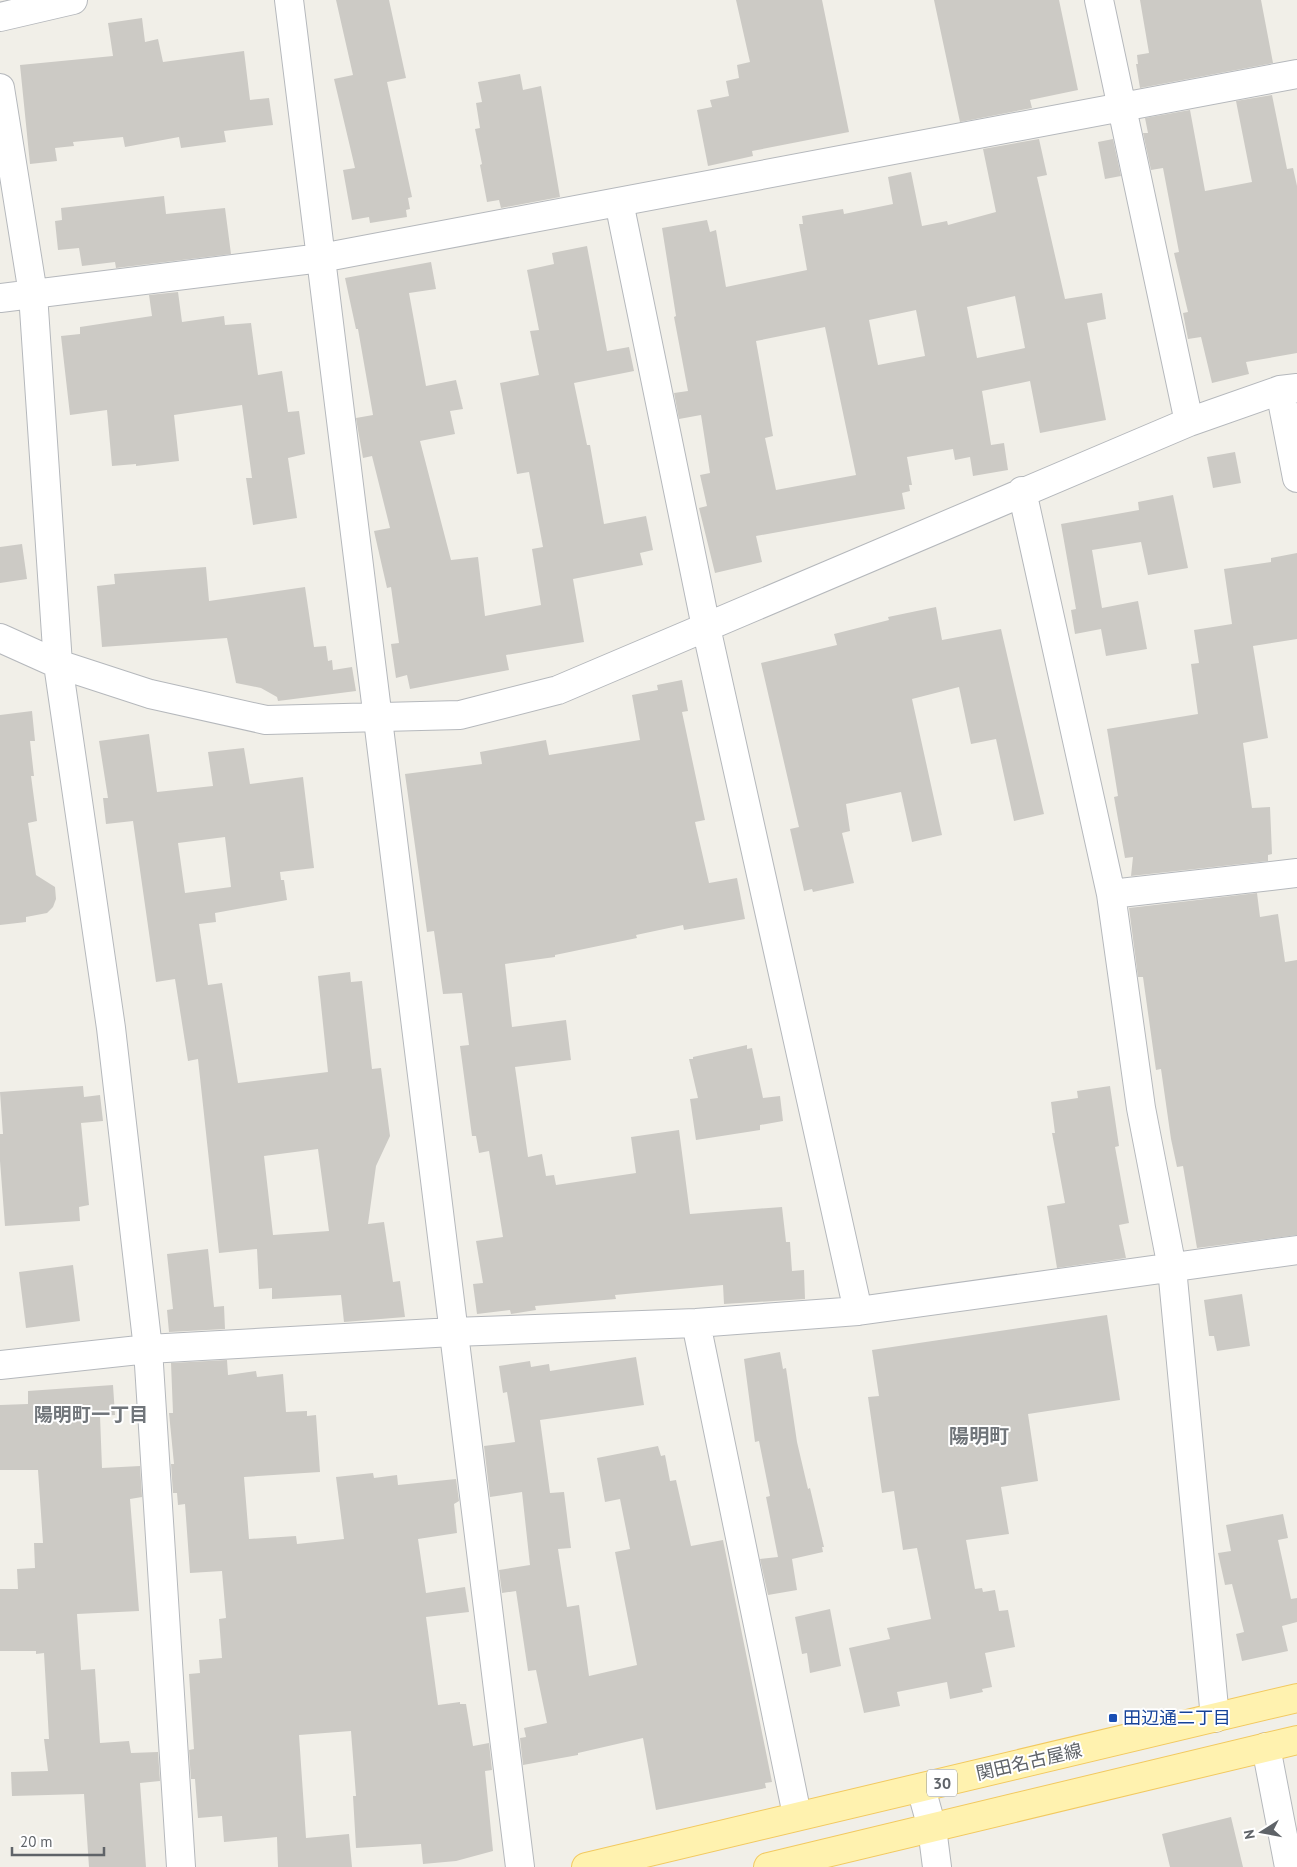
<svg xmlns="http://www.w3.org/2000/svg" width="1297" height="1867" viewBox="0 0 1297 1867" font-family="'PT Sans','Noto Sans JP',sans-serif">
  <style>
    .building { fill: #cccac5; fill-rule: evenodd }
    .lines { fill: none; stroke-linecap: round; stroke-linejoin: round }
    .minor-casing { stroke: #b5b8bc; stroke-width: 30 }
    .major-casing { stroke: #f2c960; stroke-width: 30 }
    .minor { stroke: #fff; stroke-width: 28 }
    .major { stroke: #fff2af; stroke-width: 28 }
    .transit-dot { fill: #1a4fb4; stroke: #fff; stroke-width: 2 }
    .labels { text-anchor: middle; stroke-width: 4; stroke-linejoin: round; paint-order: stroke }
    .shield { fill: #fff; stroke: #8f9295; stroke-width: 1 }
    .shield-label { font-size: 16px; font-weight: bold; fill: #5f6368 }
    .transit-label { font-size: 18px; fill: #164399; stroke: #fff; text-anchor: start }
    .street-label { font-size: 18px; fill: #5f6368; stroke: #fff }
    .neighbourhood-label { font-size: 19px; font-weight: bold; fill: #70757a; stroke: #fff }
    .quarter-label { font-size: 20px; font-weight: bold; fill: #70757a; stroke: #fff }
  </style>
  <rect width="100%" height="100%" fill="#f1efe8"/>
  <path class="building" d="M 336,0 L 389,0 L 406,78 L 387,82 L 412,197 L 408,198 L 410,209 L 406,210 L 407,217 L 370,223 L 369,217 L 352,220 L 343,170 L 355,168 L 334,79 L 353,75 Z
    M 736,0 L 822,0 L 849,132 L 752,151 L 753,156 L 708,166 L 697,110 L 712,107 L 710,100 L 729,96 L 726,81 L 739,78 L 737,65 L 750,62 Z
    M 934,0 L 1059,0 L 1078,90 L 1030,100 L 1032,108 L 960,122 Z
    M 1140,0 L 1261,0 L 1273,63 L 1140,88 L 1136,64 L 1138,64 L 1137,55 L 1149,53 Z
    M 142,18 L 145,42 L 158,39 L 163,62 L 244,51 L 250,100 L 269,98 L 273,125 L 224,131 L 226,142 L 181,148 L 179,137 L 125,147 L 123,137 L 73,142 L 74,146 L 55,148 L 57,161 L 30,164 L 20,65 L 113,56 L 108,23 Z
    M 520,74 L 523,90 L 541,86 L 560,197 L 501,208 L 499,200 L 487,202 L 480,165 L 482,164 L 475,129 L 480,128 L 476,103 L 482,102 L 478,82 Z
    M 1272,95 L 1287,169 L 1293,168 L 1297,186 L 1297,353 L 1246,362 L 1249,374 L 1212,383 L 1201,337 L 1188,339 L 1183,313 L 1188,312 L 1174,253 L 1179,252 L 1163,168 L 1151,170 L 1143,133 L 1148,133 L 1145,118 L 1190,110 L 1205,191 L 1252,182 L 1236,101 Z
    M 1039,139 L 1047,175 L 1037,177 L 1065,299 L 1102,293 L 1106,319 L 1087,323 L 1106,420 L 1040,433 L 1030,381 L 982,391 L 991,445 L 1004,443 L 1008,470 L 973,476 L 970,457 L 955,460 L 953,449 L 907,457 L 912,485 L 909,485 L 910,491 L 902,493 L 905,509 L 756,536 L 762,562 L 715,573 L 699,508 L 707,506 L 700,475 L 710,473 L 701,415 L 679,419 L 674,393 L 688,391 L 674,317 L 676,316 L 662,228 L 707,220 L 710,232 L 716,230 L 726,287 L 807,270 L 799,224 L 803,224 L 802,216 L 843,209 L 844,214 L 893,204 L 888,177 L 911,172 L 922,226 L 947,221 L 948,225 L 996,212 L 983,149 ZM 1015,296 L 1025,348 L 977,358 L 967,307 ZM 916,310 L 925,356 L 878,365 L 869,320 ZM 825,327 L 856,475 L 776,490 L 765,438 L 773,436 L 756,341 Z
    M 1113,139 L 1121,176 L 1105,179 L 1098,142 Z
    M 164,196 L 166,214 L 225,208 L 231,254 L 116,268 L 115,262 L 82,266 L 79,248 L 58,250 L 55,221 L 62,220 L 61,208 Z
    M 587,246 L 607,351 L 629,347 L 634,371 L 574,383 L 587,445 L 590,445 L 604,524 L 646,516 L 653,550 L 640,553 L 643,565 L 573,579 L 584,642 L 506,655 L 509,670 L 410,689 L 407,675 L 396,678 L 391,644 L 399,643 L 391,587 L 387,588 L 374,531 L 390,528 L 372,456 L 363,458 L 358,430 L 356,418 L 373,415 L 358,329 L 356,329 L 345,278 L 431,262 L 436,289 L 409,293 L 426,386 L 456,380 L 463,409 L 450,411 L 455,434 L 420,441 L 451,560 L 478,557 L 485,616 L 541,605 L 532,549 L 543,547 L 529,472 L 517,474 L 500,383 L 539,375 L 530,331 L 539,330 L 527,270 L 554,264 L 552,253 Z
    M 178,292 L 182,322 L 224,316 L 225,325 L 251,323 L 258,375 L 282,371 L 288,412 L 299,411 L 305,454 L 288,458 L 297,518 L 253,525 L 246,478 L 252,478 L 242,405 L 174,415 L 179,461 L 136,466 L 136,464 L 112,466 L 107,410 L 70,415 L 61,336 L 80,334 L 80,327 L 152,316 L 149,295 Z
    M 1235,452 L 1241,483 L 1213,488 L 1207,457 Z
    M 1173,495 L 1188,568 L 1148,575 L 1141,542 L 1092,550 L 1102,608 L 1138,601 L 1147,649 L 1106,656 L 1101,629 L 1075,634 L 1071,610 L 1076,609 L 1061,524 L 1139,510 L 1138,502 Z
    M 22,544 L 27,579 L 0,583 L 0,547 Z
    M 1297,553 L 1297,639 L 1253,646 L 1268,738 L 1243,743 L 1252,808 L 1270,807 L 1272,854 L 1268,855 L 1268,861 L 1131,876 L 1133,857 L 1125,858 L 1114,797 L 1118,796 L 1107,729 L 1198,714 L 1191,664 L 1199,663 L 1194,630 L 1232,624 L 1224,569 L 1271,562 L 1271,558 Z
    M 206,567 L 209,601 L 305,587 L 314,647 L 326,646 L 328,661 L 332,660 L 333,670 L 352,667 L 356,691 L 278,701 L 277,697 L 261,688 L 236,683 L 227,638 L 102,647 L 97,586 L 115,584 L 114,574 Z
    M 936,607 L 942,640 L 1001,629 L 1044,814 L 1014,821 L 996,739 L 971,744 L 959,687 L 912,699 L 942,835 L 912,842 L 901,792 L 846,804 L 850,831 L 842,833 L 854,883 L 813,892 L 812,889 L 804,891 L 790,829 L 799,827 L 761,663 L 837,645 L 834,634 L 889,620 L 888,617 Z
    M 682,680 L 688,711 L 682,712 L 705,820 L 695,822 L 709,883 L 737,878 L 745,919 L 684,930 L 683,925 L 636,935 L 637,938 L 555,955 L 555,957 L 505,964 L 512,1027 L 566,1020 L 571,1060 L 515,1067 L 528,1157 L 542,1154 L 546,1176 L 554,1175 L 556,1185 L 636,1173 L 631,1137 L 679,1130 L 690,1214 L 782,1207 L 786,1242 L 790,1242 L 792,1271 L 804,1270 L 805,1299 L 724,1304 L 723,1285 L 615,1295 L 616,1299 L 535,1306 L 536,1310 L 511,1314 L 510,1310 L 477,1314 L 473,1284 L 483,1283 L 476,1241 L 503,1237 L 489,1151 L 479,1153 L 476,1136 L 472,1136 L 460,1046 L 469,1045 L 462,993 L 443,994 L 434,931 L 427,932 L 405,774 L 482,764 L 480,752 L 546,740 L 549,755 L 640,740 L 632,695 L 658,690 L 657,685 Z
    M 32,711 L 35,741 L 30,741 L 34,776 L 31,776 L 37,821 L 28,823 L 36,875 L 55,887 L 56,899 L 53,907 L 47,913 L 26,917 L 26,922 L 0,925 L 0,715 Z
    M 149,734 L 157,792 L 213,786 L 208,752 L 244,748 L 250,784 L 303,777 L 314,868 L 280,872 L 281,880 L 284,880 L 287,900 L 215,913 L 216,922 L 199,924 L 208,985 L 222,983 L 238,1083 L 328,1072 L 318,976 L 350,972 L 351,982 L 362,981 L 372,1069 L 381,1068 L 390,1136 L 376,1166 L 368,1224 L 384,1222 L 393,1282 L 400,1281 L 405,1317 L 344,1322 L 341,1295 L 272,1299 L 272,1288 L 259,1289 L 257,1249 L 219,1253 L 198,1059 L 188,1061 L 175,979 L 156,982 L 133,821 L 106,824 L 103,798 L 108,798 L 99,741 ZM 225,837 L 231,887 L 185,893 L 178,843 ZM 318,1149 L 329,1231 L 273,1235 L 264,1156 Z
    M 1257,893 L 1260,917 L 1278,914 L 1285,962 L 1297,960 L 1297,1235 L 1197,1248 L 1183,1166 L 1177,1167 L 1171,1139 L 1161,1069 L 1156,1070 L 1143,977 L 1138,977 L 1129,908 Z
    M 747,1045 L 747,1049 L 752,1048 L 763,1098 L 780,1096 L 783,1121 L 760,1125 L 760,1130 L 696,1140 L 690,1099 L 698,1098 L 689,1059 L 693,1059 L 693,1057 Z
    M 83,1086 L 84,1097 L 100,1095 L 103,1121 L 81,1123 L 89,1205 L 79,1207 L 80,1221 L 5,1226 L 0,1161 L 0,1134 L 3,1134 L 0,1092 Z
    M 1110,1086 L 1119,1146 L 1115,1147 L 1129,1223 L 1119,1225 L 1126,1258 L 1057,1268 L 1047,1206 L 1065,1203 L 1052,1133 L 1055,1133 L 1051,1102 L 1078,1098 L 1077,1091 Z
    M 208,1249 L 214,1307 L 224,1306 L 225,1329 L 169,1332 L 167,1310 L 173,1309 L 167,1254 Z
    M 73,1265 L 80,1321 L 26,1328 L 19,1272 Z
    M 1242,1294 L 1250,1346 L 1217,1351 L 1214,1336 L 1209,1336 L 1204,1300 Z
    M 1107,1315 L 1120,1400 L 1028,1414 L 1038,1481 L 1001,1487 L 1009,1534 L 966,1540 L 975,1589 L 982,1588 L 983,1592 L 995,1590 L 999,1611 L 1008,1610 L 1015,1647 L 985,1653 L 992,1687 L 982,1689 L 983,1692 L 950,1699 L 947,1682 L 897,1692 L 900,1706 L 864,1713 L 849,1648 L 890,1639 L 887,1628 L 931,1619 L 917,1548 L 903,1550 L 894,1491 L 882,1493 L 868,1397 L 879,1396 L 872,1350 Z
    M 780,1352 L 783,1369 L 786,1368 L 797,1442 L 808,1489 L 810,1488 L 824,1547 L 822,1547 L 823,1552 L 792,1559 L 797,1590 L 768,1595 L 760,1559 L 778,1557 L 766,1497 L 770,1496 L 759,1441 L 755,1442 L 744,1359 Z
    M 636,1357 L 644,1405 L 540,1420 L 550,1493 L 564,1492 L 571,1548 L 558,1549 L 567,1607 L 579,1605 L 589,1676 L 637,1665 L 615,1552 L 630,1549 L 620,1499 L 605,1502 L 597,1458 L 658,1446 L 661,1456 L 665,1455 L 670,1481 L 676,1480 L 691,1546 L 723,1540 L 772,1782 L 765,1783 L 766,1788 L 656,1810 L 643,1738 L 578,1753 L 578,1755 L 523,1765 L 520,1738 L 526,1737 L 524,1728 L 547,1723 L 536,1670 L 528,1671 L 516,1591 L 502,1593 L 499,1570 L 530,1565 L 522,1492 L 490,1497 L 484,1446 L 515,1442 L 507,1392 L 503,1393 L 499,1366 L 530,1361 L 531,1367 L 549,1364 L 550,1371 Z
    M 227,1360 L 228,1375 L 256,1371 L 257,1377 L 283,1374 L 286,1412 L 307,1411 L 307,1416 L 316,1415 L 320,1472 L 244,1477 L 249,1539 L 296,1536 L 297,1544 L 344,1539 L 336,1477 L 373,1473 L 374,1478 L 397,1475 L 398,1485 L 456,1479 L 459,1501 L 454,1504 L 457,1533 L 418,1539 L 426,1593 L 465,1587 L 469,1612 L 426,1617 L 438,1705 L 460,1702 L 460,1704 L 466,1704 L 473,1746 L 489,1743 L 492,1770 L 485,1771 L 493,1851 L 456,1861 L 423,1864 L 421,1844 L 356,1848 L 353,1796 L 356,1796 L 351,1731 L 299,1735 L 306,1838 L 349,1834 L 352,1867 L 278,1867 L 277,1837 L 224,1842 L 222,1816 L 198,1818 L 195,1779 L 191,1779 L 189,1750 L 194,1749 L 189,1674 L 200,1673 L 199,1660 L 222,1658 L 219,1619 L 226,1618 L 222,1571 L 190,1573 L 185,1504 L 178,1505 L 177,1493 L 173,1493 L 171,1464 L 174,1464 L 169,1413 L 173,1413 L 171,1363 Z
    M 113,1385 L 115,1415 L 100,1416 L 102,1468 L 140,1466 L 142,1497 L 130,1499 L 139,1611 L 77,1614 L 81,1670 L 95,1669 L 100,1743 L 129,1741 L 131,1753 L 158,1752 L 160,1781 L 140,1783 L 146,1867 L 89,1867 L 84,1794 L 12,1796 L 11,1772 L 48,1771 L 44,1739 L 49,1739 L 44,1653 L 36,1654 L 36,1651 L 0,1651 L 0,1589 L 18,1589 L 17,1569 L 35,1568 L 34,1543 L 43,1543 L 38,1470 L 0,1470 L 0,1405 L 28,1404 L 28,1391 Z
    M 1283,1514 L 1288,1538 L 1278,1540 L 1291,1599 L 1297,1598 L 1297,1622 L 1282,1626 L 1288,1651 L 1242,1661 L 1236,1634 L 1244,1632 L 1232,1584 L 1225,1585 L 1218,1553 L 1231,1551 L 1226,1525 Z
    M 830,1609 L 841,1666 L 810,1673 L 807,1653 L 802,1654 L 795,1617 Z
    M 1231,1817 L 1243,1867 L 1170,1867 L 1162,1834 Z"/>
  <g class="lines">
    <defs>
      <path id="minor" d="M 289,0 L 520,1867
        M 1099,0 L 1189,422
        M 0,17 L 73,0
        M 0,88 L 33,294 L 58,664 L 111,1028 L 148,1349 L 181,1867
        M 619,202 L 706,627 L 858,1311
        M 0,298 L 321,258 L 1297,74
        M 1280,390 L 1297,478
        M 1022,491 L 1111,894 L 1141,1108 L 1172,1268 L 1215,1718
        M 0,638 L 58,664 L 150,694 L 266,720 L 460,715 L 558,690 L 1189,422 L 1280,390 L 1297,388
        M 1111,894 L 1297,873
        M 696,1323 L 797,1815
        M 0,1365 L 148,1349 L 453,1332 L 696,1323 L 858,1311 L 1297,1250
        M 1266,1747 L 1289,1867
        M 921,1788 L 932,1828 L 937,1867"/>
      <path id="major" d="M 586,1867 L 1297,1698
        M 768,1867 L 1297,1740"/>
    </defs>
    <use href="#minor" class="minor-casing"/>
    <use href="#major" class="major-casing"/>
    <use href="#minor" class="minor"/>
    <use href="#major" class="major"/>
  </g>
  <rect class="transit-dot" x="1108" y="1713" width="10" height="10" rx="2.5"/>
  <g class="labels">
    <rect class="shield" x="927" y="1769.5" width="30" height="27" rx="4"/>
    <g class="shield-label">
      <text x="942" y="1789">30</text>
    </g>
    <g class="transit-label">
      <text x="1123" y="1724">田辺通二丁目</text>
    </g>
    <g class="street-label">
      <text transform="translate(1029 1762) rotate(-13)" y="6">関田名古屋線</text>
    </g>
    <g class="neighbourhood-label">
      <text x="91" y="1421">陽明町一丁目</text>
    </g>
    <g class="quarter-label">
      <text x="979" y="1443">陽明町</text>
    </g>
  </g>
  <g transform="translate(1262 1832) rotate(259)" stroke="#ffffff" stroke-width="4" paint-order="stroke">
  <path d="M0-4L9 19L0 12L-9 19Z" fill="#5f6368"/>
  <text y="-8" font-size="14" font-weight="bold" text-anchor="middle" fill="#5f6368">N</text>
  </g>
  <path d="M12 1847v8h92v-8" fill="none" stroke="#5f6368" stroke-width="2.5"/>
  <text x="20" y="1847" font-size="15" fill="#5f6368" stroke="#ffffff" stroke-width="4" paint-order="stroke">20 m</text>
</svg>
